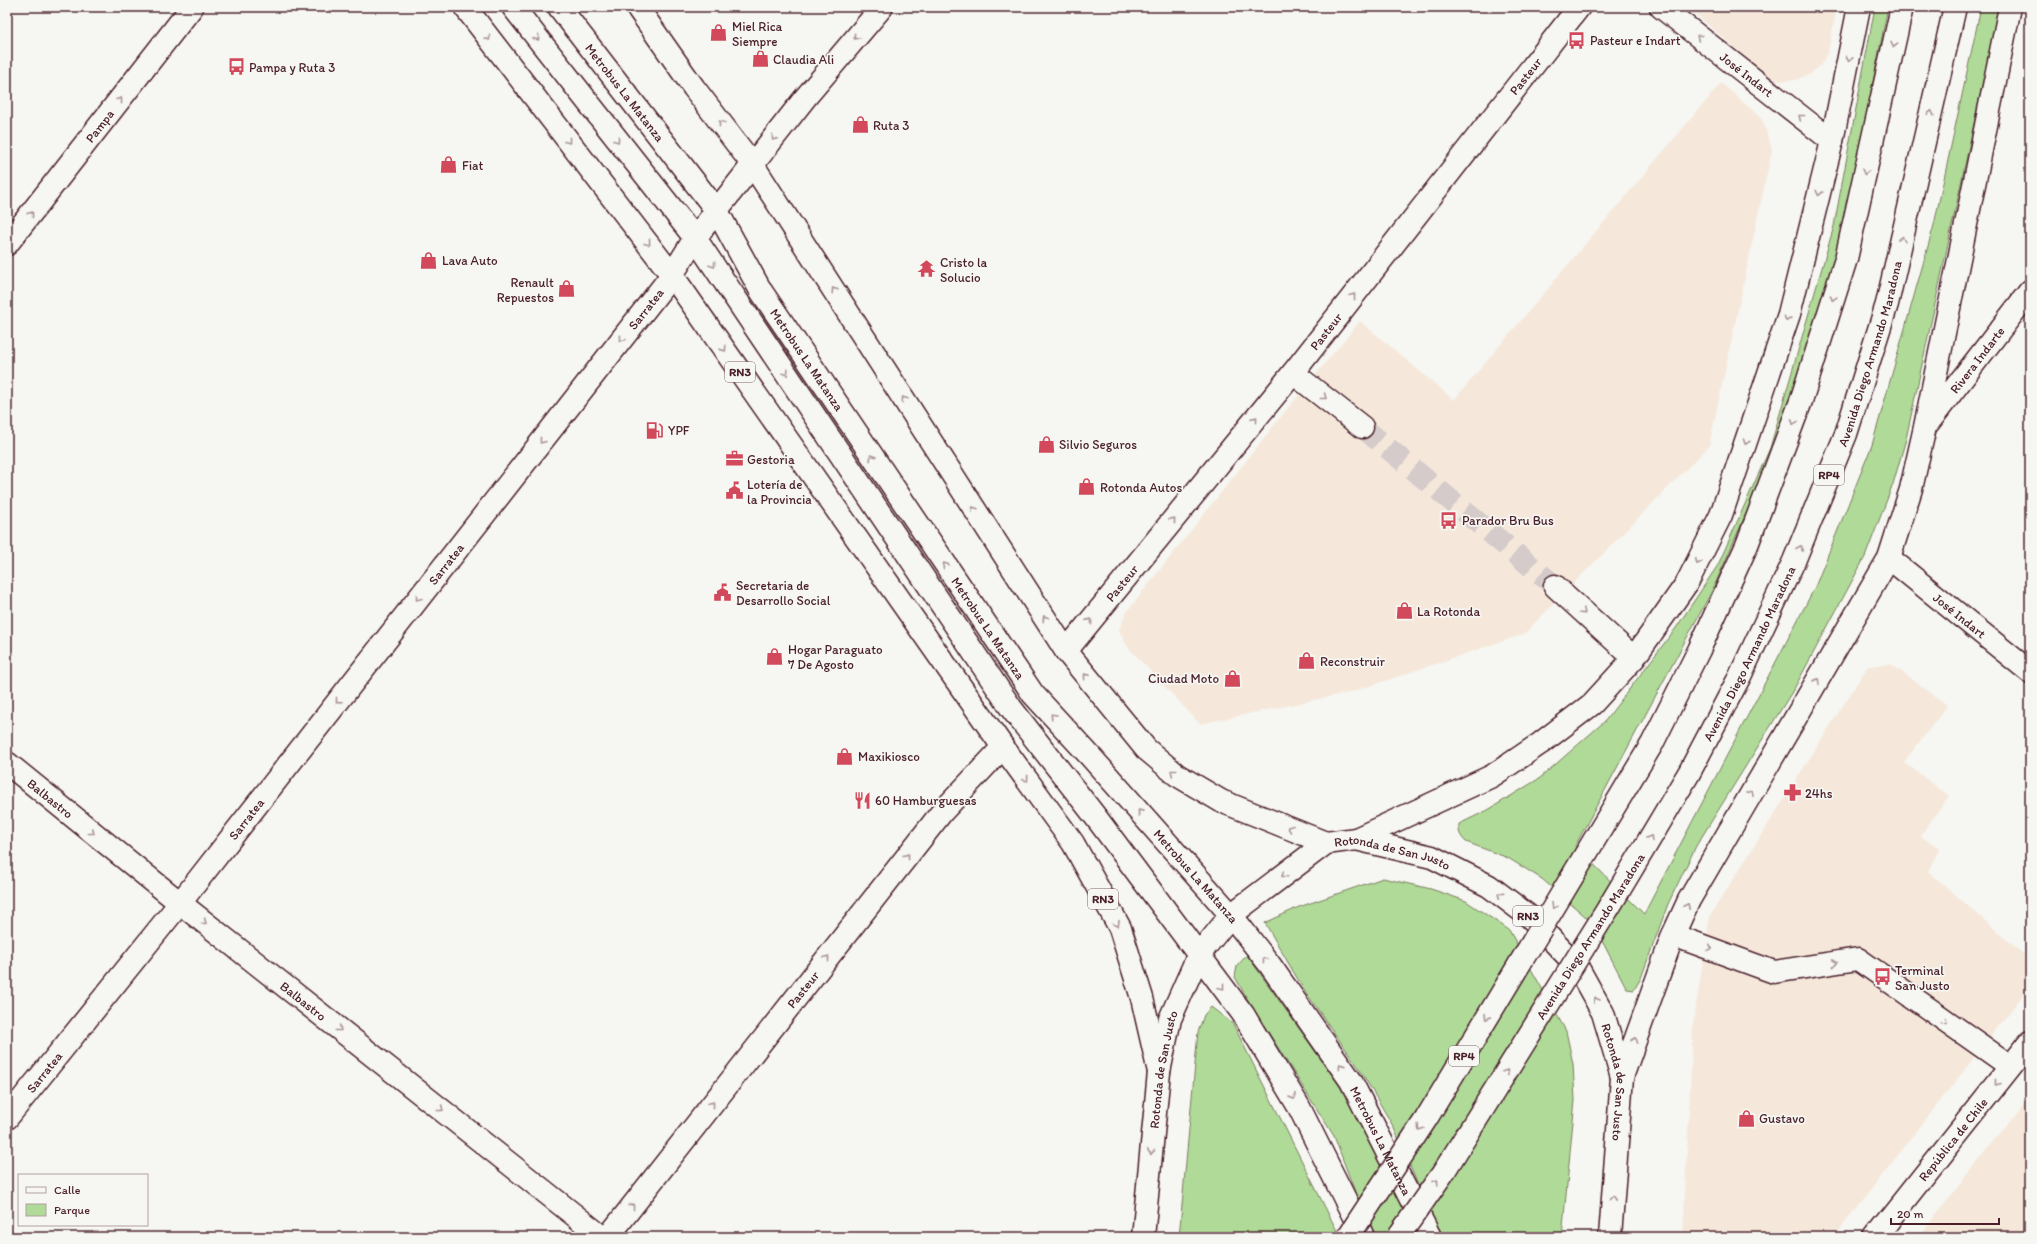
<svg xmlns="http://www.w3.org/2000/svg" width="2037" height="1244" viewBox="0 0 2037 1244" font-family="Itim,sans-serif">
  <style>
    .built { fill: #f5e8da }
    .green { fill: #afda97; stroke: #7c7c61 }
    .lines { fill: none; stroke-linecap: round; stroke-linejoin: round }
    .minor-tunnel { stroke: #d4cbca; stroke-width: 22; stroke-dasharray: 22 11; stroke-linecap: butt }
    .minor-casing { stroke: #4a1f2b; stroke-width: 25 }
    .major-casing { stroke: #4a1f2b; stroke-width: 25 }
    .highway-casing { stroke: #4a1f2b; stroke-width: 25 }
    .minor { stroke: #f6f6f2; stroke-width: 22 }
    .major { stroke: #f6f6f2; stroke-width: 22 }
    .highway { stroke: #f6f6f2; stroke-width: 22 }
    .major-bridge-casing { stroke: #4a1f2b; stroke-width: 25; stroke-linecap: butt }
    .major-bridge { stroke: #f6f6f2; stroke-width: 22 }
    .oneway { stroke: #a99598 }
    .labels { text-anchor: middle; stroke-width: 3.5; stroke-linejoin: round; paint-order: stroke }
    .shield { fill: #f6f6f2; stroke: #7e6067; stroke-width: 1 }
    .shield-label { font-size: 12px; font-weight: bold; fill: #4a1f2b }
    .poi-label { font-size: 13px; fill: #4a1f2b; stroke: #f6f6f2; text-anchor: start }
    .street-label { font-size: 13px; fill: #4a1f2b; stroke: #f6f6f2 }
  </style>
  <rect width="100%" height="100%" fill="#f6f6f2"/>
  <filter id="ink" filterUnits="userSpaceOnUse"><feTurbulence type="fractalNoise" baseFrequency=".025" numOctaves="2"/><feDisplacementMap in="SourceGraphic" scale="8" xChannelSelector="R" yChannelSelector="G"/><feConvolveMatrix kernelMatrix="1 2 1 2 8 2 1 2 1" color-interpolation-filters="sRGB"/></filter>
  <g filter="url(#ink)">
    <path class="built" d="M 1687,7 L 1837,7 L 1828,52 L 1821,65 L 1809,75 L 1795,80 L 1782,81 L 1770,78 Z
      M 1721,83 L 1762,119 L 1772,150 L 1709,446 L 1524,634 L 1352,692 L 1200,724 L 1127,646 L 1119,630 L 1126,613 L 1275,424 L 1360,321 L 1454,400 Z
      M 1891,664 L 1948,705 L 1904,762 L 1949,796 L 1920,836 L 1940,848 L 1928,871 L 2030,960 L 2030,986 L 1834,1237 L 1683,1237 L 1693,1025 L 1710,916 L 1868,666 Z
      M 2030,1096 L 2030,1237 L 1918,1237 Z"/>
    <path class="green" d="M 1875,7 L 1888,7 L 1846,216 L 1815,325 L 1772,454 L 1713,589 L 1575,846 L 1644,914 L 1815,587 L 1872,445 L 1934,225 L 1981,7 L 1999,7 L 1906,439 L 1893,484 L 1865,557 L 1795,687 L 1696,846 L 1668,904 L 1641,978 L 1634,990 L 1627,989 L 1600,937 L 1586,917 L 1542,879 L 1508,858 L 1466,842 C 1460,836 1458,832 1459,824 L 1488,810 L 1540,778 L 1605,721 L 1676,628 L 1718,565 L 1770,448 L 1834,226 Z
      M 1383,878 L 1431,889 L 1466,901 L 1509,930 L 1566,1031 L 1573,1064 L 1575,1100 L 1562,1237 L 1440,1237 L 1393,1126 L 1359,1068 L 1304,990 L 1265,923 L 1299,907 Z
      M 1247,955 L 1339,1085 L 1375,1148 L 1420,1237 L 1372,1237 L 1334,1136 L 1249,1002 L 1235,977 L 1237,966 Z
      M 1211,1007 L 1233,1024 L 1340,1237 L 1179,1237 L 1198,1032 L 1204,1015 Z"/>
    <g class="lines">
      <path class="minor-tunnel" d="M 1362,427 L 1555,586"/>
      <defs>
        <g id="minor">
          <path d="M 513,7 L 695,238 L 1011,708 L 1095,816 L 1243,1014 L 1299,1107 L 1357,1223 L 1363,1237"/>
          <path id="s1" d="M 559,7 L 717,211 L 761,291 L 1033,694 L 1091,757 L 1231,915 L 1270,965 L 1351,1081 L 1430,1237"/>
          <path id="s2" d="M 1661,7 L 1832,141"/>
          <path id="s3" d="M 7,244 L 192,7"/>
          <path d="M 1293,373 L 1362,427"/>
          <path id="s4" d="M 1928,423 L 2030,291"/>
          <path id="s5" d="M 1889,558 L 2030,672"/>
          <path d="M 1555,586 L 1634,658"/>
          <path id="s6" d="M 1066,651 L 1293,373 L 1579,7"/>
          <path id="s7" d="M 7,763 L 180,903 L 602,1237"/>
          <path d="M 1356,839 L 1492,776 L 1541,743 L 1592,704 L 1634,658 L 1687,583 L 1721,515 L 1789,314 L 1832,141 L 1859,7"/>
          <path d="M 1673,935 L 1774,972 L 1858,959 L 2010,1066"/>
          <path d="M 1622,1077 L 1673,935 L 1689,900 L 1889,558 L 1911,489 L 1925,427 L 2010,7"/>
          <path id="s8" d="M 7,1118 L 180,903 L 672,275 L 695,238 L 805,98 L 882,7"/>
          <path id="s9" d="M 608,1237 L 942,812 L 1003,747"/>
          <path id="s10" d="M 1875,1237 L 2030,1042"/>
        </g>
        <g id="major">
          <path d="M 1575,872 L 1652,744 L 1699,650 L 1747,545 L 1801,401 L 1846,259 L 1902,7"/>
          <path id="s11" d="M 1609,907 L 1689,773 L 1740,676 L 1794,561 L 1846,434 L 1887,304 L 1955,7"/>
        </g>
        <g id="highway">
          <path d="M 465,7 L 672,275 L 1003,747 L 1073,843 L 1120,928 L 1142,998 L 1159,1072"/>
          <path d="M 637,7 L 694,88 L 753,165 L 1066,651 L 1146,749 L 1177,775 L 1221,801 L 1326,843"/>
          <path id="s12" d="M 1143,1237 L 1159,1072 L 1170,1019 L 1198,956 L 1231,915 L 1326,843 L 1356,839 L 1432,857 L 1489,886 L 1530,917 L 1577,966 L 1603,1013 L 1622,1077 L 1610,1237"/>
        </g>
      </defs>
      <use href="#minor" class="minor-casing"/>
      <use href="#major" class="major-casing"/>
      <use href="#highway" class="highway-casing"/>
      <use href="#minor" class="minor"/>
      <use href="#major" class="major"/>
      <use href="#highway" class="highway"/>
      <defs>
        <path id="major-bridge" d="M 1348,1237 L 1426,1119 L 1575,872
          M 1398,1237 L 1443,1173 L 1609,907"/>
      </defs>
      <use href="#major-bridge" class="major-bridge-casing"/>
      <use href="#major-bridge" class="major-bridge"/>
    </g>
    <defs><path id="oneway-chevron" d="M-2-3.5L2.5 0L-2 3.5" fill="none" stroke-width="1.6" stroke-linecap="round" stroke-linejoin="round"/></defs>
    <g class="oneway">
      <use href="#oneway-chevron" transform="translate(856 37) rotate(130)"/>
      <use href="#oneway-chevron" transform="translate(1699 37) rotate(-142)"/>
      <use href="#oneway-chevron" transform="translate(488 38) rotate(52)"/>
      <use href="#oneway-chevron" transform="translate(537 38) rotate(52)"/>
      <use href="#oneway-chevron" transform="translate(1894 45) rotate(102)"/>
      <use href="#oneway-chevron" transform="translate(1849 59) rotate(102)"/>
      <use href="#oneway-chevron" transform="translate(120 100) rotate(-52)"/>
      <use href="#oneway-chevron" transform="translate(1931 113) rotate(-77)"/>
      <use href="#oneway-chevron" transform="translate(1801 117) rotate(-142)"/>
      <use href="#oneway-chevron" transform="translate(721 123) rotate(-128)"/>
      <use href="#oneway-chevron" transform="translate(774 138) rotate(127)"/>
      <use href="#oneway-chevron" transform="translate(617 140) rotate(52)"/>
      <use href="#oneway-chevron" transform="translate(568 141) rotate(52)"/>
      <use href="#oneway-chevron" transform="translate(1865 172) rotate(103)"/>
      <use href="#oneway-chevron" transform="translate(1819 193) rotate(104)"/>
      <use href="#oneway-chevron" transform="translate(31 214) rotate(-52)"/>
      <use href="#oneway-chevron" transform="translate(1902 239) rotate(-77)"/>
      <use href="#oneway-chevron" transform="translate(648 243) rotate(52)"/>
      <use href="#oneway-chevron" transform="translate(713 265) rotate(56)"/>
      <use href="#oneway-chevron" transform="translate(834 290) rotate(-123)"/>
      <use href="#oneway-chevron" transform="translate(1353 296) rotate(-52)"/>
      <use href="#oneway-chevron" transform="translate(1833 298) rotate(107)"/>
      <use href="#oneway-chevron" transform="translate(1787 319) rotate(108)"/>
      <use href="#oneway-chevron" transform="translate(622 339) rotate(128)"/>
      <use href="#oneway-chevron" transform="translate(724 349) rotate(55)"/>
      <use href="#oneway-chevron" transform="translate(786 373) rotate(56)"/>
      <use href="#oneway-chevron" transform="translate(1324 397) rotate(38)"/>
      <use href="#oneway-chevron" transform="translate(904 399) rotate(-123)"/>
      <use href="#oneway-chevron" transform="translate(1255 419) rotate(-51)"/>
      <use href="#oneway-chevron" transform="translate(1794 422) rotate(111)"/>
      <use href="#oneway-chevron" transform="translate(542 441) rotate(128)"/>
      <use href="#oneway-chevron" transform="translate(1746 442) rotate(109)"/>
      <use href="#oneway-chevron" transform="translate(872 457) rotate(-124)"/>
      <use href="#oneway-chevron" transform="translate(974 509) rotate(-123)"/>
      <use href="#oneway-chevron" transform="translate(1173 520) rotate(-51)"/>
      <use href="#oneway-chevron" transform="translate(1800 548) rotate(-68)"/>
      <use href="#oneway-chevron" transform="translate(1698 562) rotate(116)"/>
      <use href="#oneway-chevron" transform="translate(945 565) rotate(-124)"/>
      <use href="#oneway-chevron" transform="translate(418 598) rotate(128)"/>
      <use href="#oneway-chevron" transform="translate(1583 612) rotate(42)"/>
      <use href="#oneway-chevron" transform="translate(1045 618) rotate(-123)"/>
      <use href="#oneway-chevron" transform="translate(1090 621) rotate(-51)"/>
      <use href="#oneway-chevron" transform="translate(1086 676) rotate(-129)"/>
      <use href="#oneway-chevron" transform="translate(1817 681) rotate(-60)"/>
      <use href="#oneway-chevron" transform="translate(338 701) rotate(128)"/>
      <use href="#oneway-chevron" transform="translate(1053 716) rotate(-133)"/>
      <use href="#oneway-chevron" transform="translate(1173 772) rotate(-141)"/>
      <use href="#oneway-chevron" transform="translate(1026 779) rotate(54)"/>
      <use href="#oneway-chevron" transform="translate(1751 793) rotate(-60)"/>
      <use href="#oneway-chevron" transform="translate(1140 812) rotate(-132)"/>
      <use href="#oneway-chevron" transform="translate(1290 828) rotate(-158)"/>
      <use href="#oneway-chevron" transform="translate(92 832) rotate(39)"/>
      <use href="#oneway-chevron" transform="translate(1650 838) rotate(-59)"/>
      <use href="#oneway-chevron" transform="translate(907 856) rotate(-52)"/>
      <use href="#oneway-chevron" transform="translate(1284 875) rotate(143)"/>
      <use href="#oneway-chevron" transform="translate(1500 895) rotate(-143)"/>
      <use href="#oneway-chevron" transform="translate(1554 906) rotate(121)"/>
      <use href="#oneway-chevron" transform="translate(1687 906) rotate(-65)"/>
      <use href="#oneway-chevron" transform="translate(204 922) rotate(38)"/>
      <use href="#oneway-chevron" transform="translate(1117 924) rotate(61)"/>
      <use href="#oneway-chevron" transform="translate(1710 948) rotate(20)"/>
      <use href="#oneway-chevron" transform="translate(827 958) rotate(-52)"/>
      <use href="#oneway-chevron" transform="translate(1265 960) rotate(-127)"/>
      <use href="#oneway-chevron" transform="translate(1835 963) rotate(-8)"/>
      <use href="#oneway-chevron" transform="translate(1222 987) rotate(52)"/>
      <use href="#oneway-chevron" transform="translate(1596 1000) rotate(-119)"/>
      <use href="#oneway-chevron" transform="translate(1487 1017) rotate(121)"/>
      <use href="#oneway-chevron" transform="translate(1945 1021) rotate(35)"/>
      <use href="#oneway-chevron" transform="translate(339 1029) rotate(38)"/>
      <use href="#oneway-chevron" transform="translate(1635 1040) rotate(-70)"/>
      <use href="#oneway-chevron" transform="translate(1341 1066) rotate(-125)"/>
      <use href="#oneway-chevron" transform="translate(1506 1072) rotate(-58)"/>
      <use href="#oneway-chevron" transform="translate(1997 1083) rotate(128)"/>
      <use href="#oneway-chevron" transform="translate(1293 1097) rotate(59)"/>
      <use href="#oneway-chevron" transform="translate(712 1104) rotate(-52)"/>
      <use href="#oneway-chevron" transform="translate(441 1109) rotate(38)"/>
      <use href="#oneway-chevron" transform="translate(1420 1128) rotate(123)"/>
      <use href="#oneway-chevron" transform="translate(1151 1152) rotate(95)"/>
      <use href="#oneway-chevron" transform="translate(1436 1182) rotate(-55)"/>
      <use href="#oneway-chevron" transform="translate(1613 1198) rotate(-86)"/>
      <use href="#oneway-chevron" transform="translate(632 1206) rotate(-52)"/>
    </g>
  </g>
  <defs>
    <symbol id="shop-bare" viewBox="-9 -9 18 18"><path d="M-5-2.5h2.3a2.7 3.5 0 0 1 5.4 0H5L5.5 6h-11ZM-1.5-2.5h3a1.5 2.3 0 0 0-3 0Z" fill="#d1495b" stroke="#f6f6f2" stroke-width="2.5" paint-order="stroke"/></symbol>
    <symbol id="bus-bare" viewBox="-9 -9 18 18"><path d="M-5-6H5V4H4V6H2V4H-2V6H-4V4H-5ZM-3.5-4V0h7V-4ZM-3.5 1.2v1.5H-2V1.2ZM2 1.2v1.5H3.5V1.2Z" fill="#d1495b" stroke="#f6f6f2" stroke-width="2.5" paint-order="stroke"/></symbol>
    <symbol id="temple-bare" viewBox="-9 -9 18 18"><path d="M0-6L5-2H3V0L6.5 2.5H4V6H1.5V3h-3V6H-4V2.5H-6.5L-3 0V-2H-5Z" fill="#d1495b" stroke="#f6f6f2" stroke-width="2.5" paint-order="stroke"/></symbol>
    <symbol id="fuel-bare" viewBox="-9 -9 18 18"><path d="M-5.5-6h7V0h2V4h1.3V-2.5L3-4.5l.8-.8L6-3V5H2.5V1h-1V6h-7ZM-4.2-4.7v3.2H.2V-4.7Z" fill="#d1495b" stroke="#f6f6f2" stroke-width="2.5" paint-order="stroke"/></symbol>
    <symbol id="office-bare" viewBox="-9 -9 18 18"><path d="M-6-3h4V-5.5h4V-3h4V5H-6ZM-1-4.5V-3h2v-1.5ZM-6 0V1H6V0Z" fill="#d1495b" stroke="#f6f6f2" stroke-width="2.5" paint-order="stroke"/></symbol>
    <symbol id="civic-bare" viewBox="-9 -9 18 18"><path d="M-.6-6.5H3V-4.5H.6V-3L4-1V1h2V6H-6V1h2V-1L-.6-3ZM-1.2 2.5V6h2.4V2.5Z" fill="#d1495b" stroke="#f6f6f2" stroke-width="2.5" paint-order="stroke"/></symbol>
    <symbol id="pharmacy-bare" viewBox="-9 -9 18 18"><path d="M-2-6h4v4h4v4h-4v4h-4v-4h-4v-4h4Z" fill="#d1495b" stroke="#f6f6f2" stroke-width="2.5" paint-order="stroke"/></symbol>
    <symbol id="restaurant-bare" viewBox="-9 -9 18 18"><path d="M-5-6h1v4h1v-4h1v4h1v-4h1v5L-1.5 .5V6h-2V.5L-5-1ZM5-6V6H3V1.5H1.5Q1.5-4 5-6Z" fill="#d1495b" stroke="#f6f6f2" stroke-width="2.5" paint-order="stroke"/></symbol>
  </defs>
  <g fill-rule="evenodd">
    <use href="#shop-bare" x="706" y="20" width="25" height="25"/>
    <use href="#bus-bare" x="1564" y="28" width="25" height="25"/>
    <use href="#shop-bare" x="748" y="46" width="25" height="25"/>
    <use href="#bus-bare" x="224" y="54" width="25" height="25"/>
    <use href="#shop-bare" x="848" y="112" width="25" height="25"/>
    <use href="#shop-bare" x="436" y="152" width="25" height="25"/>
    <use href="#shop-bare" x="416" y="248" width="25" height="25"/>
    <use href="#temple-bare" x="914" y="256" width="25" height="25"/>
    <use href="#shop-bare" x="554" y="276" width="25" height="25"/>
    <use href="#fuel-bare" x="642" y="418" width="25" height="25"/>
    <use href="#shop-bare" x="1034" y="432" width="25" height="25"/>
    <use href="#office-bare" x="722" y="446" width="25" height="25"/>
    <use href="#shop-bare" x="1074" y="474" width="25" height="25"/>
    <use href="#civic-bare" x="722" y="478" width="25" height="25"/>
    <use href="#bus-bare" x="1436" y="508" width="25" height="25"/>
    <use href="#civic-bare" x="710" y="580" width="25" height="25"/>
    <use href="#shop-bare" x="1392" y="598" width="25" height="25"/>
    <use href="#shop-bare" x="762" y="644" width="25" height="25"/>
    <use href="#shop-bare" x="1294" y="648" width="25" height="25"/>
    <use href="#shop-bare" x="1220" y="666" width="25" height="25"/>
    <use href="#shop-bare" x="832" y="744" width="25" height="25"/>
    <use href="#pharmacy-bare" x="1780" y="780" width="25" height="25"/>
    <use href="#restaurant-bare" x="850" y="788" width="25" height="25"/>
    <use href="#bus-bare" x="1870" y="964" width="25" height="25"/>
    <use href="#shop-bare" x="1734" y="1106" width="25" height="25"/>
  </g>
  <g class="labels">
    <g class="shield">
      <rect x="725" y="362" width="30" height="20" rx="3"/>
      <rect x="1814" y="465" width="30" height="20" rx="3"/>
      <rect x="1088" y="889" width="30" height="20" rx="3"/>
      <rect x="1513" y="906" width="30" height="20" rx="3"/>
      <rect x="1449" y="1046" width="30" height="20" rx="3"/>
    </g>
    <g class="shield-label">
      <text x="740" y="376">RN3</text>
      <text x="1829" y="479">RP4</text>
      <text x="1103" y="903">RN3</text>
      <text x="1528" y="920">RN3</text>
      <text x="1464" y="1060">RP4</text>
    </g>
    <g class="poi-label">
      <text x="732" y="31">Miel Rica<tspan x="732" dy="15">Siempre</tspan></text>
      <text x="1590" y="45">Pasteur e Indart</text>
      <text x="773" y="64">Claudia Ali</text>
      <text x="249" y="72">Pampa y Ruta 3</text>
      <text x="873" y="130">Ruta 3</text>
      <text x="462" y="170">Fiat</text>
      <text x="442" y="265">Lava Auto</text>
      <text x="940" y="267">Cristo la<tspan x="940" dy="15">Solucio</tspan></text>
      <text x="554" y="287" text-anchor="end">Renault<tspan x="554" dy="15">Repuestos</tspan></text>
      <text x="668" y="435">YPF</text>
      <text x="1059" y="449">Silvio Seguros</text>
      <text x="747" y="464">Gestoria</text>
      <text x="747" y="489">Lotería de<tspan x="747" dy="15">la Provincia</tspan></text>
      <text x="1100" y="492">Rotonda Autos</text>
      <text x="1462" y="525">Parador Bru Bus</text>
      <text x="736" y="590">Secretaria de<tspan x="736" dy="15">Desarrollo Social</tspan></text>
      <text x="1417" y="616">La Rotonda</text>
      <text x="788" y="654">Hogar Paraguato<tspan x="788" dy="15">7 De Agosto</tspan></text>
      <text x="1320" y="666">Reconstruir</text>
      <text x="1219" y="683" text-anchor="end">Ciudad Moto</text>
      <text x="858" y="761">Maxikiosco</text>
      <text x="1805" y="798">24hs</text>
      <text x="875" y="805">60 Hamburguesas</text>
      <text x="1895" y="975">Terminal<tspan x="1895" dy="15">San Justo</tspan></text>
      <text x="1759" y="1123">Gustavo</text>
    </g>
    <g class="street-label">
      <text dy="5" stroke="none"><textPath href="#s2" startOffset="109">José Indart</textPath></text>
      <text dy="5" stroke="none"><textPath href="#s6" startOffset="736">Pasteur</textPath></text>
      <text dy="5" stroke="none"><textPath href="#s1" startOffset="108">Metrobus La Matanza</textPath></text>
      <text dy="5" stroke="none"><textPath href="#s3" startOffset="150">Pampa</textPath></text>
      <text dy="5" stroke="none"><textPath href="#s8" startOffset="1031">Sarratea</textPath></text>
      <text dy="5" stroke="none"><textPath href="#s6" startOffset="412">Pasteur</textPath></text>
      <text dy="5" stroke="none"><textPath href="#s11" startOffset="614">Avenida Diego Armando Maradona</textPath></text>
      <text dy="5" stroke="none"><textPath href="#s4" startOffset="80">Rivera Indarte</textPath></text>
      <text dy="5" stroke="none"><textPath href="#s1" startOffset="432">Metrobus La Matanza</textPath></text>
      <text dy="5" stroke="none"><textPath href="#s8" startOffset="707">Sarratea</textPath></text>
      <text dy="5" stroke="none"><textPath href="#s6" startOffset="88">Pasteur</textPath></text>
      <text dy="5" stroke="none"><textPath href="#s5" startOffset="91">José Indart</textPath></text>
      <text dy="5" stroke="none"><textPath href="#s1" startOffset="756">Metrobus La Matanza</textPath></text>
      <text dy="5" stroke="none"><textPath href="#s11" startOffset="290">Avenida Diego Armando Maradona</textPath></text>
      <text dy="5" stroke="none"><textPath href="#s7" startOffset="56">Balbastro</textPath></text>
      <text dy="5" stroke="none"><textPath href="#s8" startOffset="383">Sarratea</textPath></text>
      <text dy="5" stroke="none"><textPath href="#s12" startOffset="529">Rotonda de San Justo</textPath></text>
      <text dy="5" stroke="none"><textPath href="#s1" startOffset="1080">Metrobus La Matanza</textPath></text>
      <text transform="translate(1590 936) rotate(-58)" y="5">Avenida Diego Armando Maradona</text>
      <text dy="5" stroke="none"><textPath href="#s9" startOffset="315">Pasteur</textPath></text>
      <text dy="5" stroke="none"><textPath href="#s7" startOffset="380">Balbastro</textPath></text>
      <text dy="5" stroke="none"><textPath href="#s12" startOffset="169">Rotonda de San Justo</textPath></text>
      <text dy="5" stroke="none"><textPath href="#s8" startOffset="59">Sarratea</textPath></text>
      <text dy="5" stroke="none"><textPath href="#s12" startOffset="877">Rotonda de San Justo</textPath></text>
      <text dy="5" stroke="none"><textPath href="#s10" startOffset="125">República de Chile</textPath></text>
      <text dy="5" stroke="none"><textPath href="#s1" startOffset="1404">Metrobus La Matanza</textPath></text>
    </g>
  </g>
  <rect width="2037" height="1244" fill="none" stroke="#f6f6f2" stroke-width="24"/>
  <rect x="12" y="12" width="2013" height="1220" fill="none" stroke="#4a1f2b" stroke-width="1.5" filter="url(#ink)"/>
  <rect x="18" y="1174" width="130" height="52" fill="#f6f6f2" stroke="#b1a0a2"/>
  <rect x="26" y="1187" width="20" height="6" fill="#f6f6f2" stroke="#b1a0a2"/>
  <text x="54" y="1194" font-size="12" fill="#4a1f2b">Calle</text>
  <rect x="26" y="1204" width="20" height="12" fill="#afda97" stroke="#b1a0a2"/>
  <text x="54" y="1214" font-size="12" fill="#4a1f2b">Parque</text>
  <path d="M1891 1218v6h108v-6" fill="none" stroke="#4a1f2b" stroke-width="2"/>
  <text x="1897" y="1218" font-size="12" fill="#4a1f2b" stroke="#f6f6f2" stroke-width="3" paint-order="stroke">20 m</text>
</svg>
